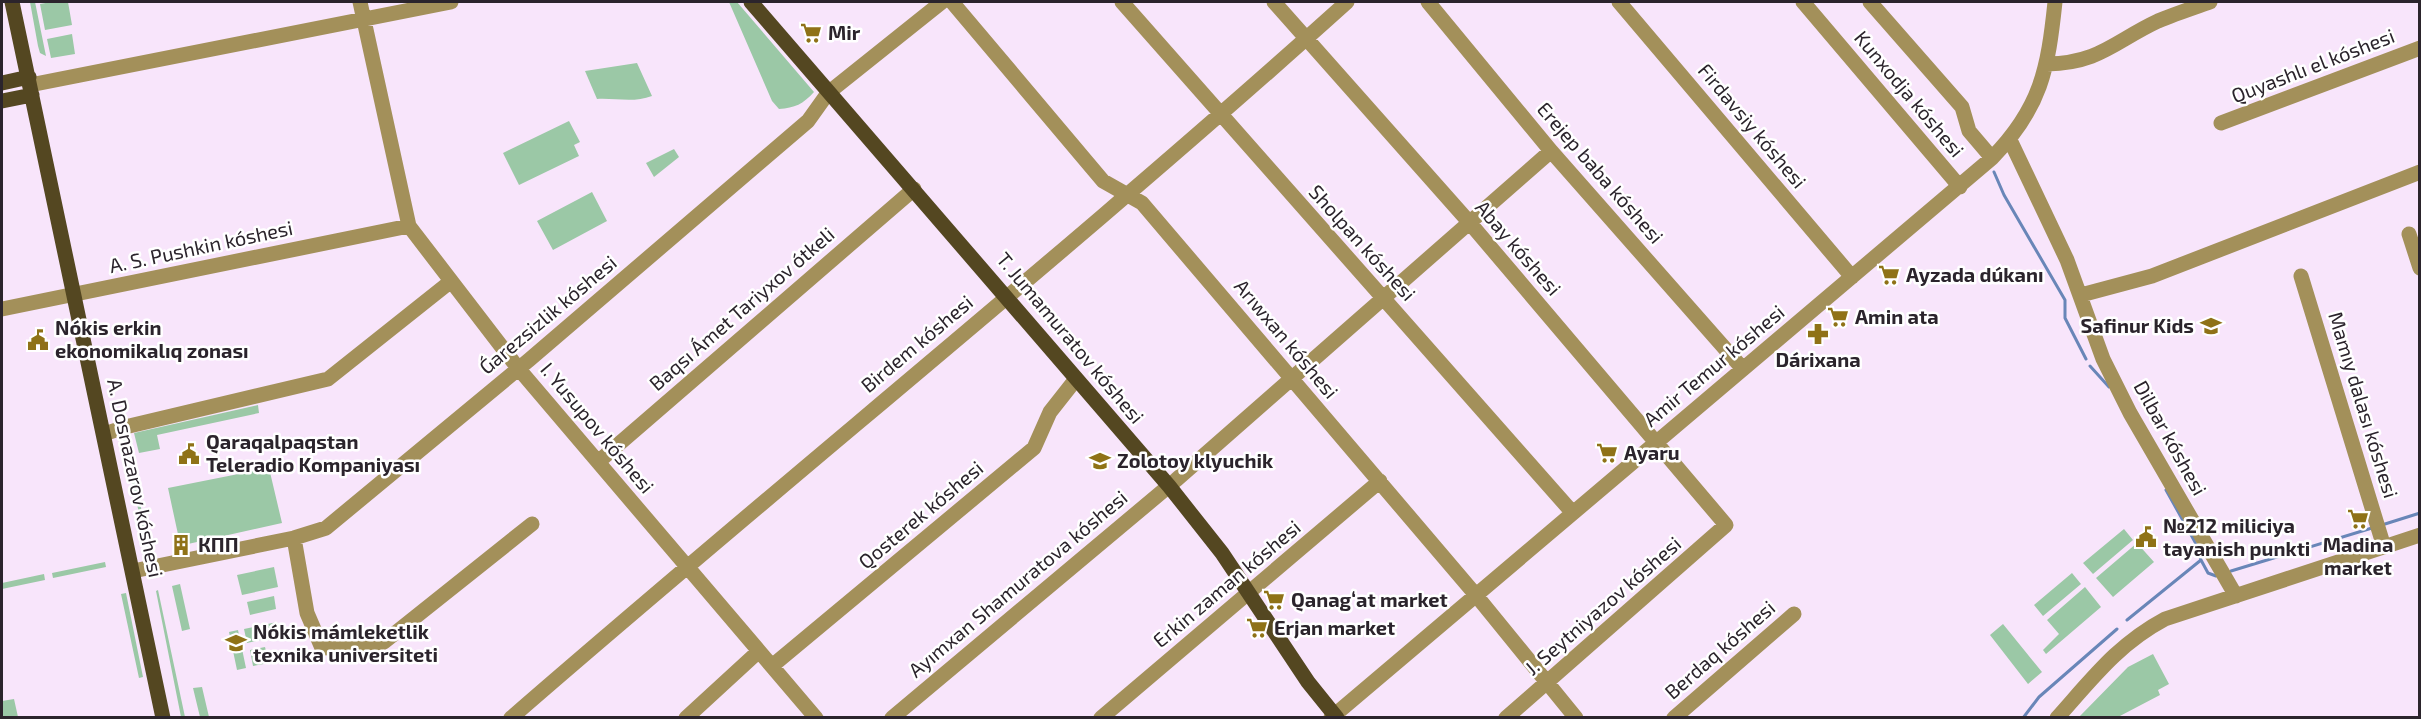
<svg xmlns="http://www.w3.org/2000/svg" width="2421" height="719" viewBox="0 0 2421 719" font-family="'Exo 2',sans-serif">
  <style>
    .green { fill: #9bc8a6 }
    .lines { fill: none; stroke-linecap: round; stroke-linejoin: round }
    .stream { stroke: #6986b8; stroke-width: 3 }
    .minor { stroke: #a3905a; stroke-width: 15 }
    .major { stroke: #544721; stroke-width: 15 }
    .labels { text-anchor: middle; stroke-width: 5; stroke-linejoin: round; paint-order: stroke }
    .poi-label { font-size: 20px; font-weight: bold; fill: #2b242c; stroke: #fff; text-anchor: start }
    .street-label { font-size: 20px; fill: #2b242c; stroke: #fff }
  </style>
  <rect width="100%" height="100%" fill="#f8e5fb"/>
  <path class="green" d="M 30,2 L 35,2 L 46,56 L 40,53 L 38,46 Z
    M 51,2 L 68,2 L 72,25 L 45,30 L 40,4 Z
    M 729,2 L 737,2 L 814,92 C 803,104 795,108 779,109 L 772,101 Z
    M 72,34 L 75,54 L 51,58 L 47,39 Z
    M 637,63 L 652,96 C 634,103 616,98 597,99 L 585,71 Z
    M 569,121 L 580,142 L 574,145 L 579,156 L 519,185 L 503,153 Z
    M 674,149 L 679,157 L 654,177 L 646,163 Z
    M 592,192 L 607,221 L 553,250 L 537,221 Z
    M 258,405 L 259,413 L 157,435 L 160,449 L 139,453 L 134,433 Z
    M 125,434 L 151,554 L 148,554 L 122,436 Z
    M 269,468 L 282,523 L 188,544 L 185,539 L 179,539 L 168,488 Z
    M 2124,529 L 2133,540 L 2093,574 L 2083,563 Z
    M 2137,543 L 2154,562 L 2113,597 L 2096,578 Z
    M 105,562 L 106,567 L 53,578 L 52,573 Z
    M 274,567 L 278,587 L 242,595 L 237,575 Z
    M 2072,573 L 2081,584 L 2043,616 L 2034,605 Z
    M 44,574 L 45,580 L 2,589 L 2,583 Z
    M 180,584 L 190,629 L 182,631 L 172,586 Z
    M 2085,587 L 2101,607 L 2046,654 L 2043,650 L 2059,634 L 2047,620 Z
    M 158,590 L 185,717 L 181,717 L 156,591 Z
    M 126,593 L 143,677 L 139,678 L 121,594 Z
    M 274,596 L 276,609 L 250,615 L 247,602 Z
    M 277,622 L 280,636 L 247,643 L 244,629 Z
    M 2003,624 L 2042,672 L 2028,684 L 1990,635 Z
    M 238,630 L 246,668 L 237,670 L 229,632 Z
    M 265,647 L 269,663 L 253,666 L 250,650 Z
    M 2153,654 L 2169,684 L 2158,690 L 2160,695 L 2118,717 L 2079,717 L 2128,667 Z
    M 202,687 L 209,717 L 200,717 L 193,688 Z
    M 14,699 L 18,717 L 2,717 L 2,701 Z"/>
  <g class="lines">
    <path class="stream" d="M 1994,172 L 2004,195 L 2065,300 L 2065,318 L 2086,359
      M 2090,366 L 2109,387
      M 2166,490 L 2195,542 L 2201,560
      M 2385,524 L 2420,513
      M 2231,571 L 2372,528
      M 2127,620 L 2201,560 L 2208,573 L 2216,576
      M 2023,718 L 2039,697 L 2117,629"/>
    <path class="minor" d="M 360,2 L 409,226 L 518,368 L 816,718
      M 952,2 L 1103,181 L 1142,203 L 1475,594 L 1576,718
      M 1122,2 L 1572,512
      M 1274,2 L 1469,222 L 1726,525 L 1506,718
      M 1428,2 L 1551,151 L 1743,369
      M 1619,2 L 1852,277
      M 1803,2 L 1960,187
      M 1870,2 L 1962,107 L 1969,131 L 1992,158
      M 2047,64 C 2100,63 2115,41 2158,21 C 2175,14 2193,8 2210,2
      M 30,85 L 451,2
      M 2221,123 L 2420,48
      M 2010,140 L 2067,260 L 2103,359 L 2130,413 L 2236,596
      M 2409,234 L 2420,268
      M 2301,276 L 2384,547
      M 2081,295 L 2152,276 L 2420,172
      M 2,309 L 409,226
      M 104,434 L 125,427 L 328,379 L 450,282
      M 598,462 L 914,189
      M 294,538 L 307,613 L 322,648 L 355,647 L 384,642 L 532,524
      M 133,571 L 294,538 L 326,528 L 529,360 L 808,121 L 828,93 L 942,2
      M 772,666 L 1034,448 L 1050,412 L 1076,379
      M 511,718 C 788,477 1075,247 1347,2
      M 686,718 L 759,651
      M 892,718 L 1176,480 L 1551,151
      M 1101,718 L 1380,481
      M 1331,718 L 1992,158 C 2041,108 2048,69 2055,2
      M 1674,718 L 1794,614
      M 2057,718 C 2092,679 2118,644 2165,619 L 2420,535"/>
    <path class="major" d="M 12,2 L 163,718
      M 751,2 L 1169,486 L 1222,553 L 1308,682 L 1337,718
      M 2,83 L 29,77
      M 2,101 L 32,95"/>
  </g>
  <defs>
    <symbol id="supermarket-bare" viewBox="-9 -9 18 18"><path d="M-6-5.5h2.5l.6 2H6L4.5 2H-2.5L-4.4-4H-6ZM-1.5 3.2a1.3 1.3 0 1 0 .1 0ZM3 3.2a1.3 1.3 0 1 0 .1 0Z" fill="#8f7217" stroke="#fff" stroke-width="2.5" paint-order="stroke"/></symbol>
    <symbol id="school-bare" viewBox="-9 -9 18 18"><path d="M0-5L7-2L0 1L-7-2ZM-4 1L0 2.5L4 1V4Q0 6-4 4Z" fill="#8f7217" stroke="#fff" stroke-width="2.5" paint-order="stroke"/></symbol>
    <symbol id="pharmacy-bare" viewBox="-9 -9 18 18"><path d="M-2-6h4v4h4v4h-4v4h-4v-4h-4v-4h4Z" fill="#8f7217" stroke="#fff" stroke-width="2.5" paint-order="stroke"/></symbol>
    <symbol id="civic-bare" viewBox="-9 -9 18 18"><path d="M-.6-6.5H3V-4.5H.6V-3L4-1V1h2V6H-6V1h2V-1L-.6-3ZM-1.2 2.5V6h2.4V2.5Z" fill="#8f7217" stroke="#fff" stroke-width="2.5" paint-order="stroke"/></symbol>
    <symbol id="building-bare" viewBox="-9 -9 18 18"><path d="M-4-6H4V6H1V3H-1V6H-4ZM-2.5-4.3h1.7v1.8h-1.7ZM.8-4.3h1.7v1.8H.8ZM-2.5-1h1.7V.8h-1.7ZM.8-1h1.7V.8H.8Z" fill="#8f7217" stroke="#fff" stroke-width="2.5" paint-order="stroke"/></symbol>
    <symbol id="university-bare" viewBox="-9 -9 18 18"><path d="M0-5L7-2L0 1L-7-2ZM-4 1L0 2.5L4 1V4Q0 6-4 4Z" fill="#8f7217" stroke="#fff" stroke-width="2.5" paint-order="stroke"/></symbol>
  </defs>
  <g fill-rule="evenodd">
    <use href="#supermarket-bare" x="796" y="18" width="30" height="30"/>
    <use href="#supermarket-bare" x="1874" y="260" width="30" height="30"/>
    <use href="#supermarket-bare" x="1823" y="302" width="30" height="30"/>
    <use href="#school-bare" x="2196" y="311" width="30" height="30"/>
    <use href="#pharmacy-bare" x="1803" y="319" width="30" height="30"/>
    <use href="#civic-bare" x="23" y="325" width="30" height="30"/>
    <use href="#supermarket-bare" x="1592" y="438" width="30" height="30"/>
    <use href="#civic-bare" x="174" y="439" width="30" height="30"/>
    <use href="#school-bare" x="1085" y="446" width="30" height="30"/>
    <use href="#supermarket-bare" x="2343" y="504" width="30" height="30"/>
    <use href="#civic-bare" x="2131" y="522" width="30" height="30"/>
    <use href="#building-bare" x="166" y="530" width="30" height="30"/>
    <use href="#supermarket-bare" x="1259" y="585" width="30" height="30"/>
    <use href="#supermarket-bare" x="1242" y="613" width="30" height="30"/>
    <use href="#university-bare" x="221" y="628" width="30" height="30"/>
  </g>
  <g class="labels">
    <g class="poi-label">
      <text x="828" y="40">Mir</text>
      <text x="1906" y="282">Ayzada dúkanı</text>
      <text x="1855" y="324">Amin ata</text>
      <text x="2194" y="333" text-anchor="end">Safinur Kids</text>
      <text x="55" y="335">Nókis erkin<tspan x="55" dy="23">ekonomikalıq zonası</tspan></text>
      <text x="1818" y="367" text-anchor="middle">Dárixana</text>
      <text x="206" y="449">Qaraqalpaqstan<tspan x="206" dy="23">Teleradio Kompaniyası</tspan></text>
      <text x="1624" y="460">Ayaru</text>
      <text x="1117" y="468">Zolotoy klyuchik</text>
      <text x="2163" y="533">№212 miliciya<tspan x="2163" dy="23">tayanish punkti</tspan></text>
      <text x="198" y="552">КПП</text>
      <text x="2358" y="552" text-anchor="middle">Madina<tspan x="2358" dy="23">market</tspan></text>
      <text x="1291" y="607">Qanagʻat market</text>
      <text x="1274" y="635">Erjan market</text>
      <text x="253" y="639">Nókis mámleketlik<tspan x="253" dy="23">texnika universiteti</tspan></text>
    </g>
    <g class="street-label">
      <text transform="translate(2313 66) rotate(-21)" y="7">Quyashlı el kóshesi</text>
      <text transform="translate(1909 94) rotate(50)" y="7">Kunxodja kóshesi</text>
      <text transform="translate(1752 126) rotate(50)" y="7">Firdavsiy kóshesi</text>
      <text transform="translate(1600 173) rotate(49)" y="7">Erejep baba kóshesi</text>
      <text transform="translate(1362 243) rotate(48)" y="7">Sholpan kóshesi</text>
      <text transform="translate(201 247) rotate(-12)" y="7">A. S. Pushkin kóshesi</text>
      <text transform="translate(1518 248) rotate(49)" y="7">Abay kóshesi</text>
      <text transform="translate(742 309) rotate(-41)" y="7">Baqsı Ámet Tariyxov ótkeli</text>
      <text transform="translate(548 315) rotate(-40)" y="7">Ǵarezsizlik kóshesi</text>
      <text transform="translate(1070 338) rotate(50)" y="7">T. Jumamuratov kóshesi</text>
      <text transform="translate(1286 339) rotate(50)" y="7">Arıwxan kóshesi</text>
      <text transform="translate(917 344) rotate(-40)" y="7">Birdem kóshesi</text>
      <text transform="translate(1714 366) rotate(-40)" y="7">Amir Temur kóshesi</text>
      <text transform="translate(2363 405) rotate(73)" y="7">Mamıy dalası kóshesi</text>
      <text transform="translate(597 428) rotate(50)" y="7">I. Yusupov kóshesi</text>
      <text transform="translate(2170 438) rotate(61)" y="7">Dilbar kóshesi</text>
      <text transform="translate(135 478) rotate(78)" y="7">A. Dosnazarov kóshesi</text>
      <text transform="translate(921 515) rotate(-40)" y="7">Qosterek kóshesi</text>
      <text transform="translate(1018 584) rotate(-40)" y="7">Ayımxan Shamuratova kóshesi</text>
      <text transform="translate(1227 584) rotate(-40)" y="7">Erkin zaman kóshesi</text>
      <text transform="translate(1603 606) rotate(-41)" y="7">J. Seytniyazov kóshesi</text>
      <text transform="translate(1720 650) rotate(-41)" y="7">Berdaq kóshesi</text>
    </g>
  </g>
  <rect width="2421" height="719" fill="none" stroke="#2b242c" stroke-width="6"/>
</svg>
